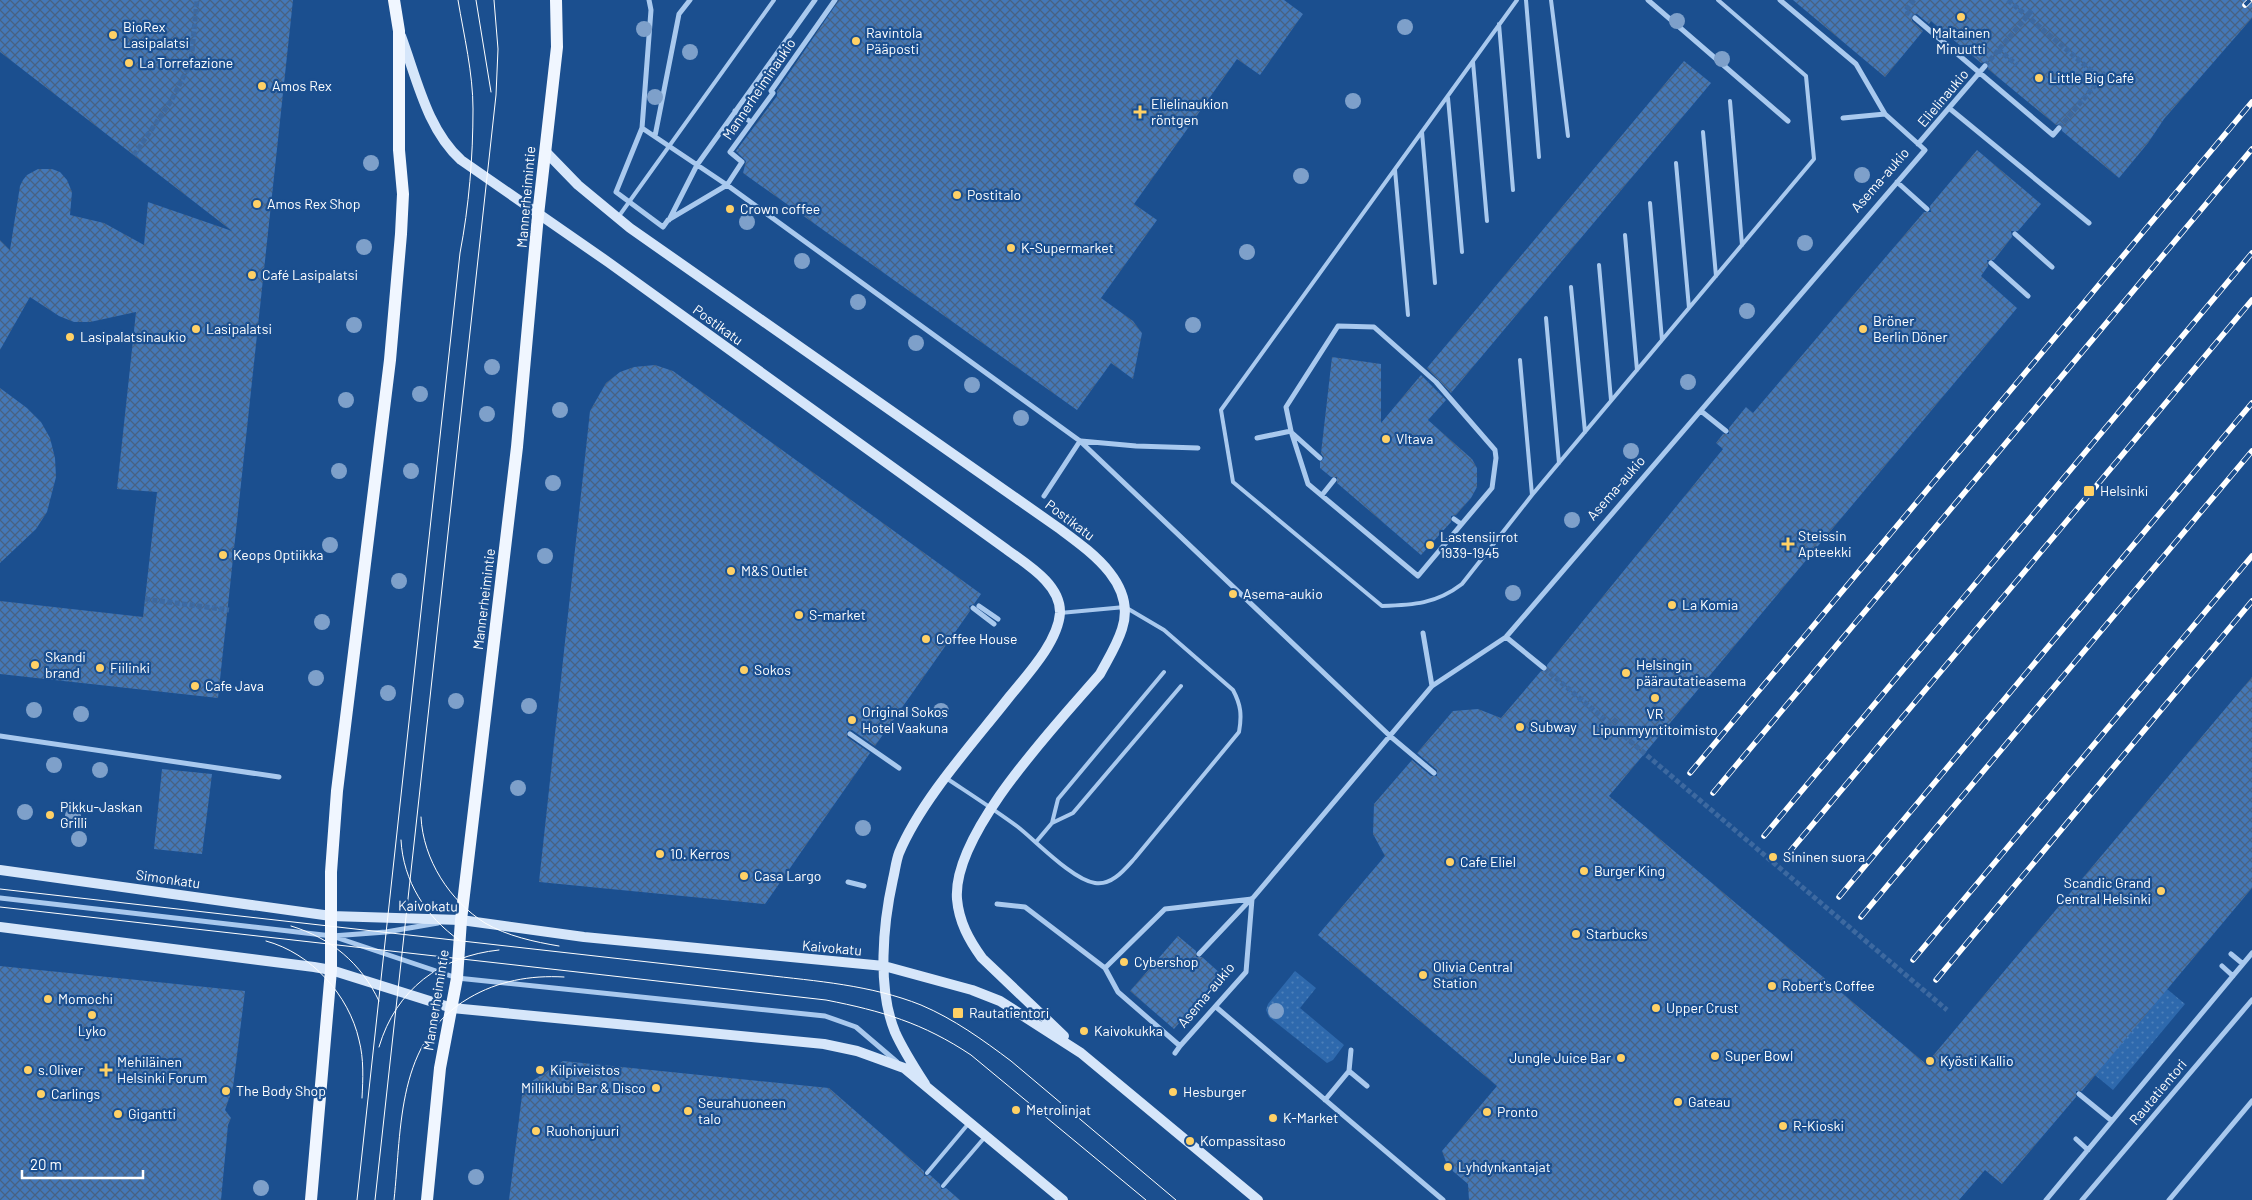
<svg xmlns="http://www.w3.org/2000/svg" width="2252" height="1200" viewBox="0 0 2252 1200" font-family="Barlow,sans-serif">
  <style>
    .grass { fill: url(#grass-dots) }
    .building { fill: url(#building-cross-hatch) }
    .lines { fill: none; stroke-linecap: round; stroke-linejoin: round }
    .street-tunnel { stroke: #3d69a0; stroke-width: 5; stroke-dasharray: 5 2.5; stroke-linecap: butt }
    .lane { stroke: #a9c9ee; stroke-width: 4 }
    .street { stroke: #a9c9ee; stroke-width: 5 }
    .secondary { stroke: #d6e6fa; stroke-width: 10 }
    .primary { stroke: #f0f6ff; stroke-width: 12 }
    .tram { stroke: #fff; stroke-width: 1 }
    .rail-casing { stroke: #fff; stroke-width: 5.5 }
    .rail { stroke: #1b4f8f; stroke-width: 4; stroke-dasharray: 11; stroke-linecap: butt }
    .tree { fill: #7ea0ca }
    .poi-dot { fill: #ffd166; stroke: #1b4f8f; stroke-width: 2 }
    .labels { text-anchor: middle; stroke-width: 4.5; stroke-linejoin: round; paint-order: stroke }
    .poi-label { font-size: 14px; fill: #fff; stroke: #1b4f8f; text-anchor: start }
    .street-label { font-size: 14px; fill: #fff; stroke: #1b4f8f }
  </style>
  <defs>
    <pattern id="grass-dots" width="8" height="8" patternUnits="userSpaceOnUse" patternTransform="scale(1.25)"><rect width="8" height="8" fill="#2e69ad"/><path d="M2 2h.1M6 6h.1" fill="none" stroke="#4d80b9" stroke-width="1.8" stroke-linecap="round"/></pattern>
    <pattern id="building-cross-hatch" width="8" height="8" patternUnits="userSpaceOnUse" patternTransform="scale(1.25)"><rect width="8" height="8" fill="#4478b7"/><path d="M0 0l8 8M0 8l8-8" fill="none" stroke="#486282"/></pattern>
  </defs>
  <rect width="100%" height="100%" fill="#1b4f8f"/>
  <path class="grass" d="M 1295,971 L 1316,988 L 1300,1008 L 1344,1045 L 1333,1060 L 1327,1063 L 1269,1017 L 1266,1010 L 1268,1004 Z
    M 2167,989 L 2185,1004 L 2113,1090 L 2095,1075 Z"/>
  <path class="building" d="M 0,0 L 293,0 L 218,698 L 0,674 L 0,601 L 143,617 L 157,492 L 117,489 L 136,312 L 90,322 L 74,322 L 59,316 L 30,297 L 0,350 L 0,240 L 10,250 L 20,186 L 23,180 L 27,175 L 38,169 L 52,169 L 60,172 L 67,180 L 72,192 L 70,215 L 104,223 L 144,245 L 148,202 L 232,231 L 0,52 Z
    M 839,0 L 1284,0 L 1303,14 L 1260,75 L 1237,59 L 1134,204 L 1157,220 L 1101,298 L 1133,321 L 1142,333 L 1133,379 L 1111,363 L 1077,410 L 743,173 L 746,161 L 736,151 L 777,96 L 777,91 Z
    M 1793,0 L 2252,0 L 2252,18 L 2164,119 L 2148,143 L 2119,178 L 2062,131 L 2061,124 L 2056,125 L 1988,69 L 1987,62 L 1981,63 L 1931,21 L 1929,24 L 1917,14 L 1912,15 L 1912,21 L 1923,31 L 1885,77 Z
    M 1684,61 L 1711,83 L 1451,393 L 1427,368 Z
    M 1977,150 L 2041,204 L 2018,231 L 2011,231 L 2012,237 L 1994,260 L 1987,260 L 1988,266 L 1981,276 L 2017,308 L 1609,796 L 1926,1064 L 2252,677 L 2252,888 L 2082,1091 L 2076,1091 L 2076,1097 L 2002,1184 L 1985,1170 L 1959,1200 L 1469,1200 L 1468,1184 L 1448,1167 L 1442,1151 L 1497,1086 L 1318,935 L 1385,856 L 1373,834 L 1374,804 L 1412,760 L 1431,776 L 1437,776 L 1437,770 L 1417,753 L 1453,711 L 1478,709 L 1501,718 L 1541,671 L 1547,671 L 1547,665 L 1723,449 L 1716,443 L 1723,434 L 1729,434 L 1729,428 L 1746,407 L 1753,413 L 1924,212 L 1931,212 L 1930,206 Z
    M 1332,357 L 1381,364 L 1381,423 L 1421,375 L 1446,400 L 1428,420 L 1472,459 L 1477,468 L 1477,487 L 1471,498 L 1456,515 L 1451,516 L 1451,522 L 1421,555 L 1337,483 L 1337,477 L 1331,477 L 1320,468 L 1320,462 L 1324,458 L 1321,453 Z
    M 655,365 L 673,371 L 981,594 L 974,604 L 969,606 L 970,611 L 875,746 L 852,730 L 847,731 L 847,737 L 870,753 L 765,904 L 539,882 L 590,411 L 606,383 L 620,372 L 634,367 Z
    M 0,388 L 27,408 L 41,422 L 50,438 L 55,458 L 56,477 L 47,512 L 36,529 L 0,563 Z
    M 162,769 L 212,774 L 202,854 L 154,849 Z
    M 1178,936 L 1196,951 L 1196,957 L 1202,957 L 1221,974 L 1174,1029 L 1130,991 Z
    M 0,966 L 245,991 L 233,1087 L 225,1110 L 231,1118 L 228,1125 L 221,1200 L 0,1200 Z
    M 563,1061 L 829,1088 L 924,1171 L 924,1176 L 930,1175 L 940,1184 L 941,1189 L 946,1188 L 960,1200 L 509,1200 L 523,1087 Z"/>
  <g class="lines">
    <path class="street-tunnel" d="M 1914,0 L 1905,11 L 1915,18
      M 2008,0 L 2101,79
      M 1998,49 L 2017,65
      M 1985,66 L 2033,9
      M 2059,128 L 2107,71
      M 134,155 L 171,101 L 191,62 L 197,0
      M 145,599 L 229,610
      M 1544,668 L 1947,1010
      M 1604,734 L 1618,717"/>
    <path class="lane" d="M 1517,0 L 1221,410 L 1233,482 L 1382,606 C 1413,605 1436,604 1462,584 L 1532,495 L 1814,159 L 1806,76 L 1718,0
      M 1526,0 L 1539,157
      M 1551,0 L 1568,136
      M 1499,24 L 1513,190
      M 1473,62 L 1487,221
      M 1448,98 L 1462,252
      M 1730,101 L 1742,245
      M 1422,132 L 1435,283
      M 1703,132 L 1716,276
      M 1676,163 L 1689,308
      M 1395,170 L 1408,315
      M 1650,203 L 1662,340
      M 619,216 L 774,0
      M 1625,235 L 1637,370
      M 1599,265 L 1611,400
      M 1571,287 L 1585,432
      M 1546,318 L 1559,463
      M 1520,360 L 1532,495
      M 946,778 C 970,794 995,810 1018,827 C 1037,842 1073,880 1095,883 C 1112,886 1125,869 1135,858 L 1239,732 C 1242,715 1241,705 1233,690 L 1164,630 L 1125,607 L 1060,613
      M 1052,823 L 1058,799 L 1164,672
      M 1036,842 L 1052,823 L 1073,813 L 1181,686
      M 927,1173 L 969,1123
      M 943,1186 L 985,1137"/>
    <path class="street" d="M 649,0 L 651,10 L 642,128 L 616,192 L 663,227 L 668,220 L 727,185 L 742,162 L 730,152 L 773,93 L 771,91 L 835,0
      M 1648,0 L 1788,121
      M 1780,0 L 1856,64 L 1885,114
      M 1915,18 L 2053,135 L 2059,128
      M 1949,108 L 2089,223
      M 735,111 L 751,122
      M 642,128 L 727,185 L 1080,441 L 1390,736 L 1434,773
      M 655,136 L 679,14 L 690,0
      M 1918,144 L 1985,66
      M 1897,182 L 1927,209
      M 669,220 L 697,165 L 815,0
      M 2015,234 L 2052,267
      M 1991,263 L 2028,296
      M 1701,411 L 1726,431
      M 1291,432 L 1320,458
      M 1257,438 L 1291,431 L 1286,407 L 1338,326 L 1374,327 L 1436,382 L 1495,450 L 1496,458 L 1492,488 L 1418,576 L 1308,484 L 1291,431
      M 1081,441 L 1136,446 L 1198,448
      M 1322,495 L 1334,480
      M 1044,496 L 1080,441
      M 1454,519 L 1461,524
      M 979,606 L 998,619
      M 973,608 L 994,624
      M 1423,633 L 1432,686
      M 1506,637 L 1544,668
      M 850,734 L 899,768
      M 0,736 L 279,777
      M 848,882 L 864,886
      M 0,898 L 332,936 L 386,932 L 438,923
      M 1252,899 L 1165,909 L 1105,968 L 1118,992 L 1180,1046 L 1246,972 L 1252,899 L 1432,686 L 1506,637 L 1925,150 L 1885,114 L 1843,118
      M 997,904 L 1025,907 L 1105,968
      M 332,936 L 457,978 L 825,1016 L 856,1027 L 897,1062
      M 1199,954 L 1251,899
      M 2231,954 L 2243,964
      M 2222,966 L 2233,976
      M 1216,1007 L 1443,1200
      M 1175,1053 L 1180,1046
      M 1349,1071 L 1351,1050
      M 2079,1094 L 2112,1121
      M 1325,1100 L 1349,1071 L 1367,1086
      M 2076,1139 L 2088,1150
      M 2046,1200 L 2252,953
      M 2082,1200 L 2252,1000
      M 2169,1200 L 2252,1101"/>
    <path class="secondary" d="M 401,36 C 417,79 427,129 461,160 L 608,262 L 1006,549 C 1026,564 1061,584 1060,613 C 1058,642 1027,675 1010,696 C 974,742 921,800 899,853 C 896,861 895,871 893,879 C 883,924 877,988 895,1032 C 903,1050 914,1067 925,1084
      M 545,151 L 578,185 L 630,228 L 1060,529 C 1091,552 1137,584 1122,629 C 1117,645 1108,659 1100,674 C 1058,723 952,833 957,899 C 959,922 969,940 982,958 L 1064,1036
      M 0,870 L 331,916 L 461,920 L 584,937 L 884,966 L 972,990 L 1000,1001 L 1081,1053 L 1258,1200
      M 0,927 L 314,967 L 331,970 L 452,1008 L 824,1044 L 857,1051 L 904,1068 L 1063,1200"/>
    <path class="primary" d="M 311,1200 L 331,970 L 331,872 L 337,791 L 390,360 L 401,234 L 403,194 L 399,150 L 399,31 L 394,0
      M 427,1200 L 440,1068 L 457,978 L 461,920 L 517,447 L 538,215 L 557,47 L 556,0"/>
    <path class="tram" d="M 476,0 L 491,92
      M 421,817 C 423,860 450,901 485,923 C 507,936 535,942 559,946
      M 401,840 C 403,881 426,917 459,940
      M 0,889 L 764,975 C 816,981 871,985 921,1005 C 954,1019 983,1040 1011,1061 L 1176,1200
      M 0,907 L 826,1000 C 882,1011 923,1023 971,1055 L 1146,1200
      M 291,926 C 331,938 361,963 379,1001
      M 266,941 C 311,953 349,995 359,1040 C 364,1059 363,1079 362,1098
      M 379,1047 C 396,989 441,956 499,950
      M 357,1200 L 460,253 C 469,206 473,157 473,109 C 473,73 464,36 458,0
      M 375,1200 L 496,95 L 498,49 L 494,0
      M 394,1200 C 402,1126 396,1041 469,998 C 498,981 530,975 564,977"/>
    <defs>
      <path id="rail" d="M 2245,5 L 2250,0
        M 1690,773 L 2252,102
        M 1713,793 L 2252,149
        M 1764,836 L 2252,253
        M 1787,855 L 2252,300
        M 1839,897 L 2252,403
        M 1861,917 L 2252,451
        M 1913,960 L 2252,556
        M 1936,980 L 2252,601"/>
    </defs>
    <use href="#rail" class="rail-casing"/>
    <use href="#rail" class="rail"/>
  </g>
  <g class="tree">
    <circle cx="1677" cy="21" r="8"/>
    <circle cx="1405" cy="27" r="8"/>
    <circle cx="644" cy="29" r="8"/>
    <circle cx="690" cy="52" r="8"/>
    <circle cx="1722" cy="59" r="8"/>
    <circle cx="655" cy="97" r="8"/>
    <circle cx="1353" cy="101" r="8"/>
    <circle cx="371" cy="163" r="8"/>
    <circle cx="1862" cy="175" r="8"/>
    <circle cx="1301" cy="176" r="8"/>
    <circle cx="747" cy="222" r="8"/>
    <circle cx="1805" cy="243" r="8"/>
    <circle cx="364" cy="247" r="8"/>
    <circle cx="1247" cy="252" r="8"/>
    <circle cx="802" cy="261" r="8"/>
    <circle cx="858" cy="302" r="8"/>
    <circle cx="1747" cy="311" r="8"/>
    <circle cx="354" cy="325" r="8"/>
    <circle cx="1193" cy="325" r="8"/>
    <circle cx="916" cy="343" r="8"/>
    <circle cx="492" cy="367" r="8"/>
    <circle cx="1688" cy="382" r="8"/>
    <circle cx="972" cy="385" r="8"/>
    <circle cx="420" cy="394" r="8"/>
    <circle cx="346" cy="400" r="8"/>
    <circle cx="560" cy="410" r="8"/>
    <circle cx="487" cy="414" r="8"/>
    <circle cx="1021" cy="418" r="8"/>
    <circle cx="1631" cy="451" r="8"/>
    <circle cx="339" cy="471" r="8"/>
    <circle cx="411" cy="471" r="8"/>
    <circle cx="553" cy="483" r="8"/>
    <circle cx="1572" cy="520" r="8"/>
    <circle cx="330" cy="545" r="8"/>
    <circle cx="545" cy="556" r="8"/>
    <circle cx="399" cy="581" r="8"/>
    <circle cx="1513" cy="593" r="8"/>
    <circle cx="322" cy="622" r="8"/>
    <circle cx="316" cy="678" r="8"/>
    <circle cx="388" cy="693" r="8"/>
    <circle cx="456" cy="701" r="8"/>
    <circle cx="529" cy="706" r="8"/>
    <circle cx="34" cy="710" r="8"/>
    <circle cx="941" cy="711" r="8"/>
    <circle cx="81" cy="714" r="8"/>
    <circle cx="54" cy="765" r="8"/>
    <circle cx="100" cy="770" r="8"/>
    <circle cx="518" cy="788" r="8"/>
    <circle cx="25" cy="812" r="8"/>
    <circle cx="73" cy="816" r="8"/>
    <circle cx="863" cy="828" r="8"/>
    <circle cx="79" cy="839" r="8"/>
    <circle cx="1276" cy="1011" r="8"/>
    <circle cx="476" cy="1177" r="8"/>
    <circle cx="261" cy="1188" r="8"/>
  </g>
  <g class="poi-dot">
    <circle cx="1961" cy="17" r="5"/>
    <circle cx="113" cy="35" r="5"/>
    <circle cx="856" cy="41" r="5"/>
    <circle cx="129" cy="63" r="5"/>
    <circle cx="2039" cy="78" r="5"/>
    <circle cx="262" cy="86" r="5"/>
    <path d="M1137.5 104.5h5v5h5v5h-5v5h-5v-5h-5v-5h5z"/>
    <circle cx="957" cy="195" r="5"/>
    <circle cx="257" cy="204" r="5"/>
    <circle cx="730" cy="209" r="5"/>
    <circle cx="1011" cy="248" r="5"/>
    <circle cx="252" cy="275" r="5"/>
    <circle cx="196" cy="329" r="5"/>
    <circle cx="1863" cy="329" r="5"/>
    <circle cx="70" cy="337" r="5"/>
    <circle cx="1386" cy="439" r="5"/>
    <rect x="2083" y="485" width="12" height="12" rx="2.5"/>
    <path d="M1785.5 536.5h5v5h5v5h-5v5h-5v-5h-5v-5h5z"/>
    <circle cx="1430" cy="545" r="5"/>
    <circle cx="223" cy="555" r="5"/>
    <circle cx="731" cy="571" r="5"/>
    <circle cx="1233" cy="594" r="5"/>
    <circle cx="1672" cy="605" r="5"/>
    <circle cx="799" cy="615" r="5"/>
    <circle cx="926" cy="639" r="5"/>
    <circle cx="35" cy="665" r="5"/>
    <circle cx="100" cy="668" r="5"/>
    <circle cx="744" cy="670" r="5"/>
    <circle cx="1626" cy="673" r="5"/>
    <circle cx="195" cy="686" r="5"/>
    <circle cx="1655" cy="698" r="5"/>
    <circle cx="852" cy="720" r="5"/>
    <circle cx="1520" cy="727" r="5"/>
    <circle cx="50" cy="815" r="5"/>
    <circle cx="660" cy="854" r="5"/>
    <circle cx="1773" cy="857" r="5"/>
    <circle cx="1450" cy="862" r="5"/>
    <circle cx="1584" cy="871" r="5"/>
    <circle cx="744" cy="876" r="5"/>
    <circle cx="2161" cy="891" r="5"/>
    <circle cx="1576" cy="934" r="5"/>
    <circle cx="1124" cy="962" r="5"/>
    <circle cx="1423" cy="975" r="5"/>
    <circle cx="1772" cy="986" r="5"/>
    <circle cx="48" cy="999" r="5"/>
    <circle cx="1656" cy="1008" r="5"/>
    <rect x="952" y="1007" width="12" height="12" rx="2.5"/>
    <circle cx="92" cy="1015" r="5"/>
    <circle cx="1084" cy="1031" r="5"/>
    <circle cx="1715" cy="1056" r="5"/>
    <circle cx="1621" cy="1058" r="5"/>
    <circle cx="1930" cy="1061" r="5"/>
    <circle cx="28" cy="1070" r="5"/>
    <path d="M103.5 1062.5h5v5h5v5h-5v5h-5v-5h-5v-5h5z"/>
    <circle cx="540" cy="1070" r="5"/>
    <circle cx="656" cy="1088" r="5"/>
    <circle cx="226" cy="1091" r="5"/>
    <circle cx="1173" cy="1092" r="5"/>
    <circle cx="41" cy="1094" r="5"/>
    <circle cx="1678" cy="1102" r="5"/>
    <circle cx="1016" cy="1110" r="5"/>
    <circle cx="688" cy="1111" r="5"/>
    <circle cx="1487" cy="1112" r="5"/>
    <circle cx="118" cy="1114" r="5"/>
    <circle cx="1273" cy="1118" r="5"/>
    <circle cx="1783" cy="1126" r="5"/>
    <circle cx="536" cy="1131" r="5"/>
    <circle cx="1190" cy="1141" r="5"/>
    <circle cx="1448" cy="1167" r="5"/>
  </g>
  <g class="labels">
    <g class="poi-label">
      <text x="123" y="32">BioRex<tspan x="123" dy="16">Lasipalatsi</tspan></text>
      <text x="866" y="38">Ravintola<tspan x="866" dy="16">Pääposti</tspan></text>
      <text x="1961" y="38" text-anchor="middle">Maltainen<tspan x="1961" dy="16">Minuutti</tspan></text>
      <text x="139" y="68">La Torrefazione</text>
      <text x="2049" y="83">Little Big Café</text>
      <text x="272" y="91">Amos Rex</text>
      <text x="1151" y="109">Elielinaukion<tspan x="1151" dy="16">röntgen</tspan></text>
      <text x="967" y="200">Postitalo</text>
      <text x="267" y="209">Amos Rex Shop</text>
      <text x="740" y="214">Crown coffee</text>
      <text x="1021" y="253">K-Supermarket</text>
      <text x="262" y="280">Café Lasipalatsi</text>
      <text x="1873" y="326">Bröner<tspan x="1873" dy="16">Berlin Döner</tspan></text>
      <text x="206" y="334">Lasipalatsi</text>
      <text x="80" y="342">Lasipalatsinaukio</text>
      <text x="1396" y="444">Vltava</text>
      <text x="2100" y="496">Helsinki</text>
      <text x="1798" y="541">Steissin<tspan x="1798" dy="16">Apteekki</tspan></text>
      <text x="1440" y="542">Lastensiirrot<tspan x="1440" dy="16">1939-1945</tspan></text>
      <text x="233" y="560">Keops Optiikka</text>
      <text x="741" y="576">M&amp;S Outlet</text>
      <text x="1243" y="599">Asema-aukio</text>
      <text x="1682" y="610">La Komia</text>
      <text x="809" y="620">S-market</text>
      <text x="936" y="644">Coffee House</text>
      <text x="45" y="662">Skandi<tspan x="45" dy="16">brand</tspan></text>
      <text x="1636" y="670">Helsingin<tspan x="1636" dy="16">päärautatieasema</tspan></text>
      <text x="110" y="673">Fiilinki</text>
      <text x="754" y="675">Sokos</text>
      <text x="205" y="691">Cafe Java</text>
      <text x="862" y="717">Original Sokos<tspan x="862" dy="16">Hotel Vaakuna</tspan></text>
      <text x="1655" y="719" text-anchor="middle">VR<tspan x="1655" dy="16">Lipunmyyntitoimisto</tspan></text>
      <text x="1530" y="732">Subway</text>
      <text x="60" y="812">Pikku-Jaskan<tspan x="60" dy="16">Grilli</tspan></text>
      <text x="670" y="859">10. Kerros</text>
      <text x="1783" y="862">Sininen suora</text>
      <text x="1460" y="867">Cafe Eliel</text>
      <text x="1594" y="876">Burger King</text>
      <text x="754" y="881">Casa Largo</text>
      <text x="2151" y="888" text-anchor="end">Scandic Grand<tspan x="2151" dy="16">Central Helsinki</tspan></text>
      <text x="1586" y="939">Starbucks</text>
      <text x="1134" y="967">Cybershop</text>
      <text x="1433" y="972">Olivia Central<tspan x="1433" dy="16">Station</tspan></text>
      <text x="1782" y="991">Robert's Coffee</text>
      <text x="58" y="1004">Momochi</text>
      <text x="1666" y="1013">Upper Crust</text>
      <text x="969" y="1018">Rautatientori</text>
      <text x="92" y="1036" text-anchor="middle">Lyko</text>
      <text x="1094" y="1036">Kaivokukka</text>
      <text x="1725" y="1061">Super Bowl</text>
      <text x="1611" y="1063" text-anchor="end">Jungle Juice Bar</text>
      <text x="1940" y="1066">Kyösti Kallio</text>
      <text x="117" y="1067">Mehiläinen<tspan x="117" dy="16">Helsinki Forum</tspan></text>
      <text x="38" y="1075">s.Oliver</text>
      <text x="550" y="1075">Kilpiveistos</text>
      <text x="646" y="1093" text-anchor="end">Milliklubi Bar &amp; Disco</text>
      <text x="236" y="1096">The Body Shop</text>
      <text x="1183" y="1097">Hesburger</text>
      <text x="51" y="1099">Carlings</text>
      <text x="1688" y="1107">Gateau</text>
      <text x="698" y="1108">Seurahuoneen<tspan x="698" dy="16">talo</tspan></text>
      <text x="1026" y="1115">Metrolinjat</text>
      <text x="1497" y="1117">Pronto</text>
      <text x="128" y="1119">Gigantti</text>
      <text x="1283" y="1123">K-Market</text>
      <text x="1793" y="1131">R-Kioski</text>
      <text x="546" y="1136">Ruohonjuuri</text>
      <text x="1200" y="1146">Kompassitaso</text>
      <text x="1458" y="1172">Lyhdynkantajat</text>
    </g>
    <g class="street-label">
      <text transform="translate(759 89) rotate(-56)" y="5">Mannerheiminaukio</text>
      <text transform="translate(1943 98) rotate(-50)" y="5">Elielinaukio</text>
      <text transform="translate(1880 180) rotate(-49)" y="5">Asema-aukio</text>
      <text transform="translate(526 197) rotate(-85)" y="5">Mannerheimintie</text>
      <text transform="translate(718 325) rotate(36)" y="5">Postikatu</text>
      <text transform="translate(1616 488) rotate(-49)" y="5">Asema-aukio</text>
      <text transform="translate(1070 520) rotate(37)" y="5">Postikatu</text>
      <text transform="translate(484 599) rotate(-83)" y="5">Mannerheimintie</text>
      <text transform="translate(168 879) rotate(8)" y="5">Simonkatu</text>
      <text transform="translate(428 906) rotate(1)" y="5">Kaivokatu</text>
      <text transform="translate(832 948) rotate(5)" y="5">Kaivokatu</text>
      <text transform="translate(1206 995) rotate(-50)" y="5">Asema-aukio</text>
      <text transform="translate(436 1000) rotate(-81)" y="5">Mannerheimintie</text>
      <text transform="translate(2158 1092) rotate(-50)" y="5">Rautatientori</text>
    </g>
  </g>
  <path d="M22 1170v8h121v-8" fill="none" stroke="#ffffff" stroke-width="2.5"/>
  <text x="30" y="1170" font-size="15" fill="#ffffff" stroke="#1b4f8f" stroke-width="4" paint-order="stroke">20 m</text>
</svg>
